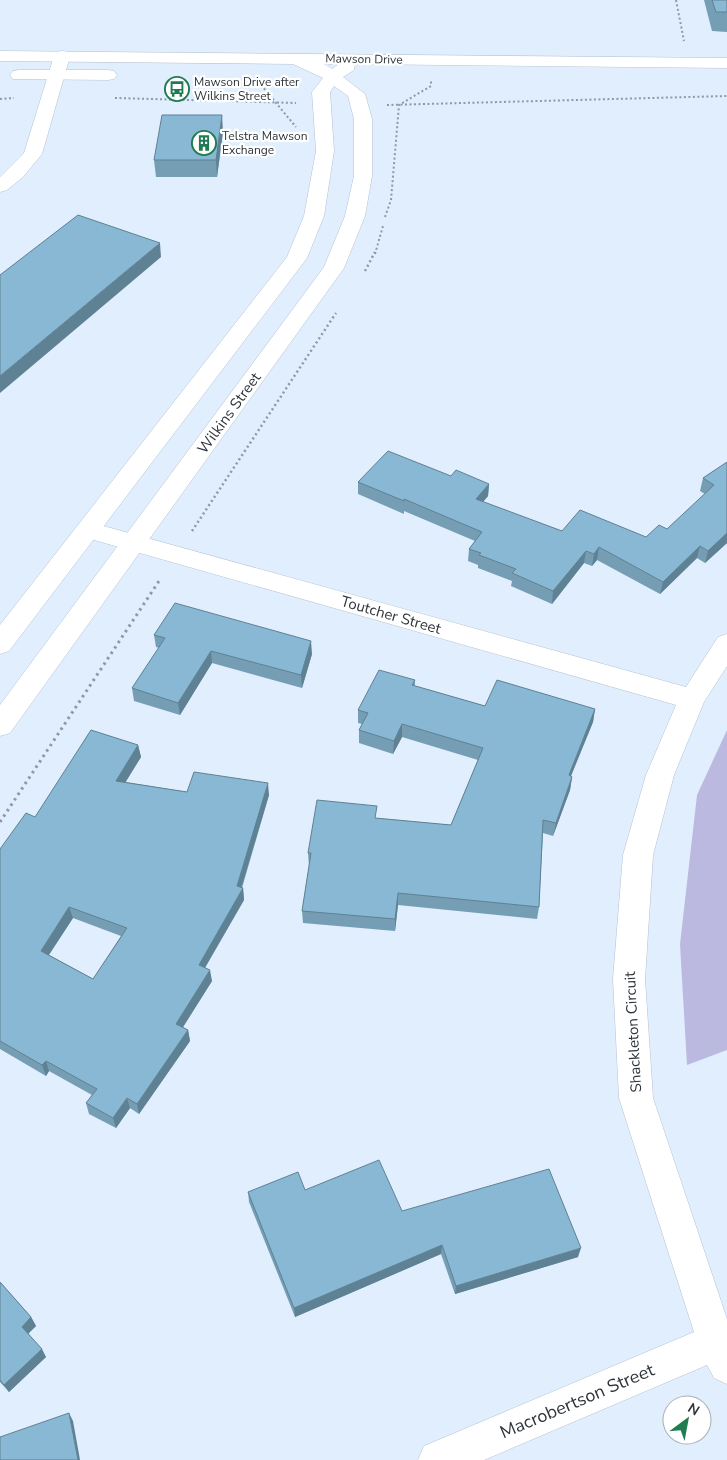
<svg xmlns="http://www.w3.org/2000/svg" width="727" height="1460" viewBox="0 0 727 1460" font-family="'Nunito Sans',sans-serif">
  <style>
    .green { fill: #bcb9e1 }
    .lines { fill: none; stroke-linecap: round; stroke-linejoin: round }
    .street-casing { stroke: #b4c2d1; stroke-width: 1 }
    .secondary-casing { stroke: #b4c2d1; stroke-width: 1 }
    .path-far2 { stroke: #8f99a4; stroke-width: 2; stroke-dasharray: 2 2.5; stroke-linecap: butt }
    .path-far1 { stroke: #8f99a4; stroke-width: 2.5; stroke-dasharray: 2 3; stroke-linecap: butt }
    .path { stroke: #8f99a4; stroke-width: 3; stroke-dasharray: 2.5 4; stroke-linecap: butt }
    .street { fill: #fff; fill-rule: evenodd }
    .secondary { fill: #fff; fill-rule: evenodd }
    .wall { fill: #759eb5; fill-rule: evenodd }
    .shaded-wall { fill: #5f8194 }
    .building { fill: #88b8d3; stroke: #5f8194; fill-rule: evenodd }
    .labels { text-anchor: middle; stroke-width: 4.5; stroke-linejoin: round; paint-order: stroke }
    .far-street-label { font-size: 12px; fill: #2f353a; stroke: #fff }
    .far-poi-label { font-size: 12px; fill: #2f353a; stroke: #fff; text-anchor: start }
    .street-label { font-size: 15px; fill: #2f353a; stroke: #fff }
    .near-street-label { font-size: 18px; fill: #2f353a; stroke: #fff }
  </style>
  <rect width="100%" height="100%" fill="#e0eefd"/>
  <path class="green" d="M 727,730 L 727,1050 L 687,1065 L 680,944 L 697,795 Z"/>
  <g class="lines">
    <defs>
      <path id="street" d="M 62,51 L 68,52 L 70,56 L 42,154 L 23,177 L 7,190 L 0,192 L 0,177 L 24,153 L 54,56 L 56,52 Z
        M 89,522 L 686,687 L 718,637 L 727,634 L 727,666 L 704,702 L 674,775 L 653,855 L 645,979 L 653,1098 L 727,1319 L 727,1384 L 714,1378 L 707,1365 L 484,1460 L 418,1460 L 424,1446 L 694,1332 L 619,1098 L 613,979 L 623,855 L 646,775 L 676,705 L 80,536 L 77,530 L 80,524 Z"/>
      <path id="secondary" d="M 0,51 L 727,58 L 727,68 L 355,64 L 354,70 L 343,77 L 365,94 L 372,119 L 372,176 L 365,216 L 344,268 L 10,733 L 0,736 L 0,705 L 324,267 L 345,216 L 354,176 L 354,119 L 348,96 L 334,86 L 330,92 L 334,151 L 324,216 L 307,258 L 9,651 L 0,654 L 0,625 L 287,257 L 304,216 L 316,151 L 312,92 L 323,78 L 293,64 L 0,61 ZM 324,64 L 339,64 L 332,69 Z
        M 19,70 L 108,70 L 114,71 L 117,75 L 114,79 L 108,80 L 13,79 L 10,75 L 13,71 Z"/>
    </defs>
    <use href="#street" class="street-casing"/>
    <use href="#secondary" class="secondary-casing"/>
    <path class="path-far2" d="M 676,0 L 684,41
      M 262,80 L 262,86 L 296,127
      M 115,98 L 296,103
      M 0,99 L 14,98
      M 387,105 L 727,96
      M 385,217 L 391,200 L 399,105 L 431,86 L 431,81
      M 375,254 L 383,226"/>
    <path class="path-far1" d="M 365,271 L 375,252
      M 192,531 L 336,313"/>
    <path class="path" d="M 0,822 L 161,578"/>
    <use href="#street" class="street"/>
    <use href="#secondary" class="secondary"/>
  </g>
  <path class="wall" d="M 704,0 L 727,0 L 727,32 L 712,31 Z
    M 223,132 L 217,177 L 156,177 L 154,160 Z
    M 727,462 L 727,543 L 705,563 L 697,558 L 660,594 L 597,560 L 592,566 L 584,563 L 552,604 L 511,586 L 512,581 L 478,568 L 478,565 L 468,561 L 469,549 L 475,541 L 404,511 L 404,514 L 358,494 L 358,482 L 451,476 L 489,484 L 488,496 L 483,502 L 562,531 L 646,537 L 667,529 L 705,494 L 700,491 L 703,478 Z
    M 154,635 L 312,654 L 302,688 L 212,663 L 180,715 L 134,701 L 132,688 L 159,648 L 156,647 Z
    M 415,680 L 415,686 L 485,706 L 595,709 L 593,722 L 571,776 L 572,777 L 570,790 L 553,836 L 543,833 L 539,907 L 537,919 L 398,905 L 395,931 L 303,923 L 302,911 L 309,866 L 308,853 L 377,818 L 451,825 L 478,760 L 402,737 L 393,754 L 359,743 L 359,730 L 362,724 L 358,723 L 358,710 Z
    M 138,745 L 141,757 L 125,782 L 187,792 L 269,795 L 242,888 L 243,888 L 244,900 L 205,968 L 212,981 L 183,1027 L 188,1030 L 190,1041 L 139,1114 L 130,1108 L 116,1128 L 89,1114 L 86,1103 L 92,1095 L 49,1071 L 46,1076 L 0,1049 L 0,849 L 35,817 ZM 73,918 L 121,936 L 93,979 L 49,955 Z
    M 305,1190 L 402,1211 L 578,1257 L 455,1294 L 441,1254 L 295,1317 L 249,1202 L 248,1192 Z
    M 0,1282 L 31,1317 L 36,1326 L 28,1333 L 46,1357 L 9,1392 L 0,1382 Z"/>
  <path class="shaded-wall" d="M 222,115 L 223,132 L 217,177 L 216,160 Z
    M 160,243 L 161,257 L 0,393 L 0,376 Z
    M 489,484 L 488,496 L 475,511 L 476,499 Z
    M 727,533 L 727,543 L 705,563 L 708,551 Z
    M 700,546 L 697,558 L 660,594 L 663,582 Z
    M 599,547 L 597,560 L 592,566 L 594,554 Z
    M 586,551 L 584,563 L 552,604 L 553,591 Z
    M 311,641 L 312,654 L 302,688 L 301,675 Z
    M 211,651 L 212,663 L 180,715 L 178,703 Z
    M 595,709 L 593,722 L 566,788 L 569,775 Z
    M 402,724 L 402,737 L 393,754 L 394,741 Z
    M 138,745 L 141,757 L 119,793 L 116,781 Z
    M 572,777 L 570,790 L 553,836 L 556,823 Z
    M 268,783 L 269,795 L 239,895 L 243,888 L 244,900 L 200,976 L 199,965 L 237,886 Z
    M 398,893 L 398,905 L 395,931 L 395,919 Z
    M 69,907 L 73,918 L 44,962 L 41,951 Z
    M 210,970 L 212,981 L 178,1035 L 176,1024 Z
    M 188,1030 L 190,1041 L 139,1114 L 137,1104 Z
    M 46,1061 L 49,1071 L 46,1076 L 42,1065 Z
    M 127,1098 L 130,1108 L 116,1128 L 113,1118 Z
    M 442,1245 L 441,1254 L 295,1317 L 294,1308 Z
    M 581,1248 L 578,1257 L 455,1294 L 456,1286 Z
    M 31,1317 L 36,1326 L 27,1335 L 22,1327 Z
    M 42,1349 L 46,1357 L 9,1392 L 4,1385 Z
    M 69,1413 L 73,1421 L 80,1460 L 78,1460 Z"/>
  <path class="building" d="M 712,0 L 727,0 L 727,12 L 716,12 Z
    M 162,115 L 222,115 L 216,160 L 154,160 Z
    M 78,215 L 160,243 L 0,376 L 0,275 Z
    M 388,451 L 451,476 L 456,470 L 489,484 L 476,499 L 562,531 L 580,510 L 646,537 L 659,525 L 667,529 L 714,485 L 703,478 L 727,462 L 727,533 L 708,551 L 700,546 L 663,582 L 599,547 L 594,554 L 586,551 L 553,591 L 512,573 L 516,569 L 479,555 L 481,553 L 469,549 L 482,532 L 404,499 L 404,501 L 358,482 Z
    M 175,603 L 311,641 L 301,675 L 211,651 L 178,703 L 132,688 L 165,638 L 154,635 Z
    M 379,670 L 415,680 L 412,685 L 485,706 L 497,680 L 595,709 L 569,775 L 572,777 L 556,823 L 543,820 L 539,907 L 398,893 L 395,919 L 302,911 L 311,853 L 308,853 L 317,800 L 377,806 L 375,818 L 451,825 L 483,748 L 402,724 L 394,741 L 359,730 L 368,713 L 358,710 Z
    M 91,730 L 138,745 L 116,781 L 187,792 L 194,772 L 268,783 L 237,886 L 243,888 L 199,965 L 210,970 L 176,1024 L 188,1030 L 137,1104 L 127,1098 L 113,1118 L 86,1103 L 97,1089 L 46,1061 L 42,1065 L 0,1041 L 0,849 L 26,813 L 35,817 ZM 69,907 L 127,928 L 93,979 L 41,951 Z
    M 379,1160 L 402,1211 L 549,1169 L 581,1248 L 456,1286 L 442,1245 L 294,1308 L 248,1192 L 298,1172 L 305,1190 Z
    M 0,1282 L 31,1317 L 22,1327 L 42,1349 L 4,1385 L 0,1380 Z
    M 69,1413 L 78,1460 L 0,1460 L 0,1437 Z"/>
  <defs>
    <symbol id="bus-ring" viewBox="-11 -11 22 22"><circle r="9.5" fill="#fff" stroke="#1f7b50" stroke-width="1.5"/><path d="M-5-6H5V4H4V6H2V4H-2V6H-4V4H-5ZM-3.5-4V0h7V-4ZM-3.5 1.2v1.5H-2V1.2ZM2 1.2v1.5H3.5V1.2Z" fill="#1f7b50"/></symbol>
    <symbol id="building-ring" viewBox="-11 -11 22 22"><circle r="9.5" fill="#fff" stroke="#1f7b50" stroke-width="1.5"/><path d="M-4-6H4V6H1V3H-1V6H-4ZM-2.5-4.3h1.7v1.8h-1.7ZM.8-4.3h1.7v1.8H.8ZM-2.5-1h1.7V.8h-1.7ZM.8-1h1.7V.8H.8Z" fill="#1f7b50"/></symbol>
  </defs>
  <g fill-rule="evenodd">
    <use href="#bus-ring" x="163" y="75" width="28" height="28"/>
    <use href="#building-ring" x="190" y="129" width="28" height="28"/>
  </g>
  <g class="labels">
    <g class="far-street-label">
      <text transform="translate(364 59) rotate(1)" y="4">Mawson Drive</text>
    </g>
    <g class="far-poi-label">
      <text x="194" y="86">Mawson Drive after<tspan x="194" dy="14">Wilkins Street</tspan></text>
      <text x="222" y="140">Telstra Mawson<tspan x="222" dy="14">Exchange</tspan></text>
    </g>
    <g class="street-label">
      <text transform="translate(229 413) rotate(-54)" y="5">Wilkins Street</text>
      <text transform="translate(391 615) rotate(16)" y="5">Toutcher Street</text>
      <text transform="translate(633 1032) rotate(-93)" y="5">Shackleton Circuit</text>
    </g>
    <g class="near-street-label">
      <text transform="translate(577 1401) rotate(-23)" y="6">Macrobertson Street</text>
    </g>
  </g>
  <g transform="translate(687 1420) rotate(32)"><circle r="24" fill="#ffffff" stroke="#acaeb0"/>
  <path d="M0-4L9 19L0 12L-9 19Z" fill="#1f7b50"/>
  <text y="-8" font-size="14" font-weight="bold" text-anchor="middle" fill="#2f353a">N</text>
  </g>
</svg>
